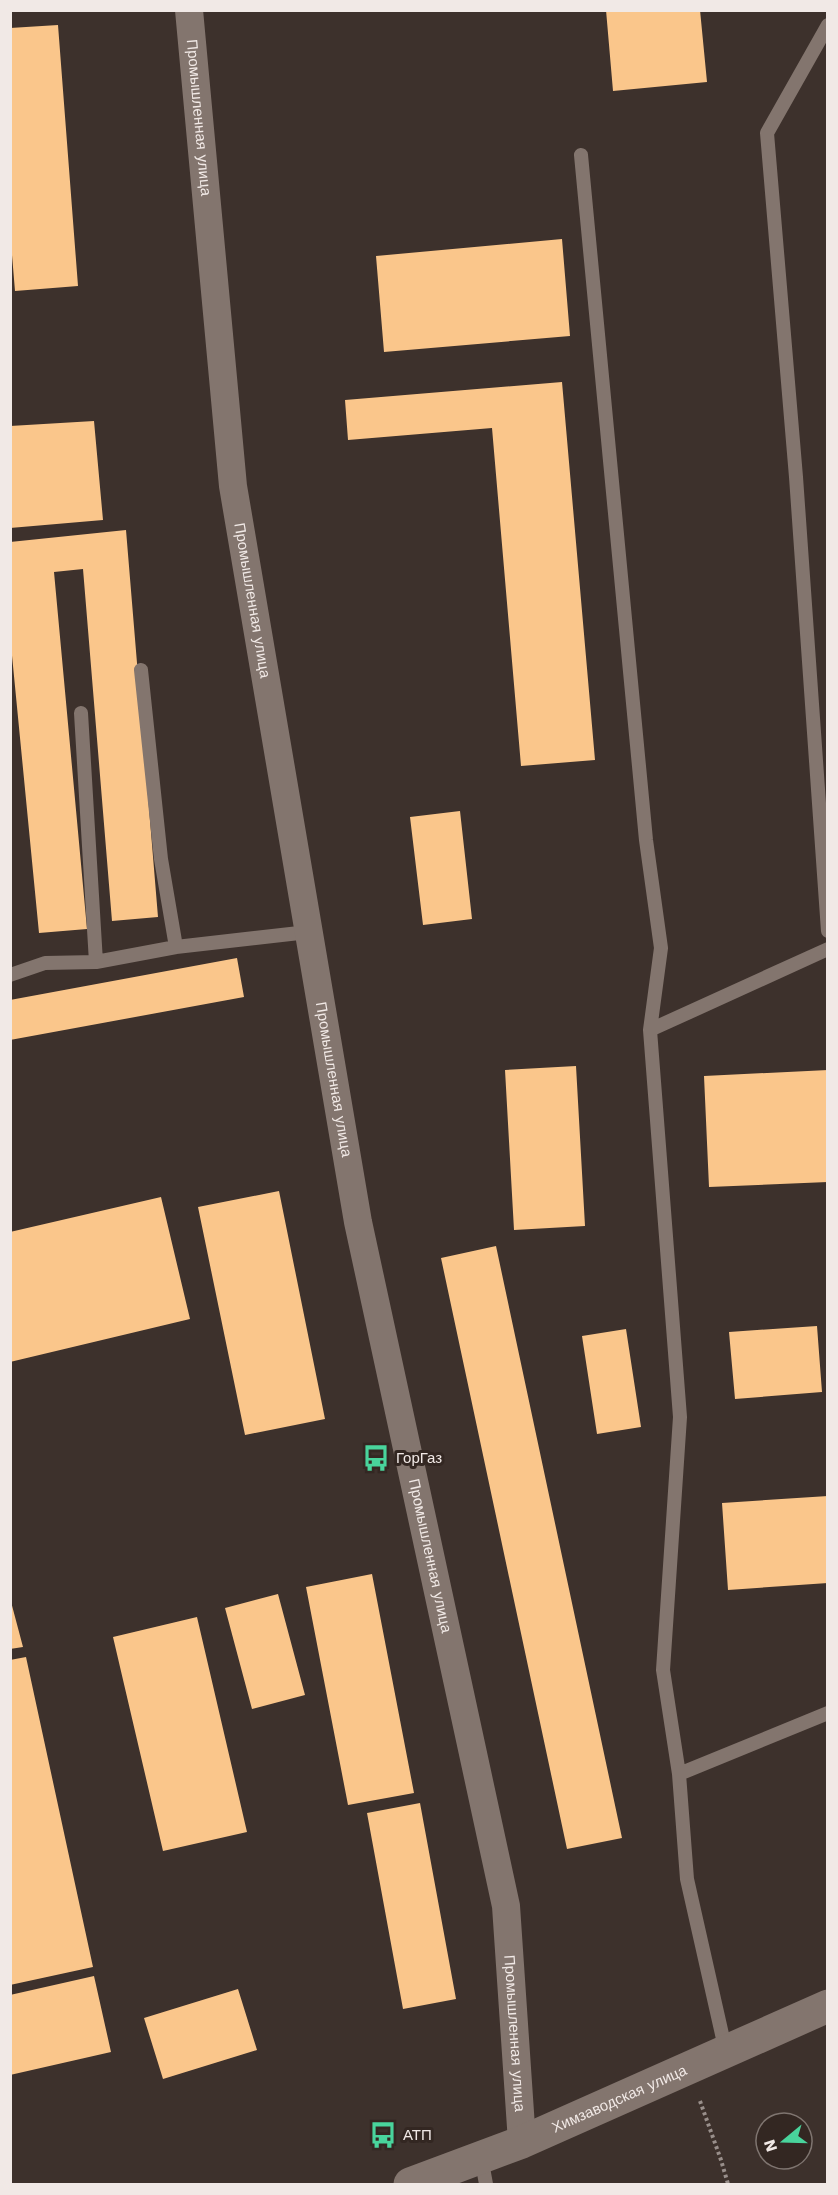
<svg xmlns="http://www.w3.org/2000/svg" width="838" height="2195" viewBox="0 0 838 2195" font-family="'Work Sans',sans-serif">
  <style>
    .building { fill: #fac68b }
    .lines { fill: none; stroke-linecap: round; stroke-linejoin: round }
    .path { stroke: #998f8b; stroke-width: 4; stroke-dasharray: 3 3; stroke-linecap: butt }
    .service { stroke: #83756e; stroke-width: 14 }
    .minor { stroke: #83756e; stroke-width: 28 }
    .tertiary { stroke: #83756e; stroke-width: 33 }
    .labels { text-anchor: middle; stroke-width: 6; stroke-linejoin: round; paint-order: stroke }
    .street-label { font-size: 15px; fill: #f1e9e6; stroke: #332722 }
    .poi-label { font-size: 15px; fill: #f1e9e6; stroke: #332722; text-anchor: start }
  </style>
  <rect width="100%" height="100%" fill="#3d312c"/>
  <path class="building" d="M 606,10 L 700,10 L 707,82 L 613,91 Z
    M 58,25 L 78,286 L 15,291 L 10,231 L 10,28 Z
    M 562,239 L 570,336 L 384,352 L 376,256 Z
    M 562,382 L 595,760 L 521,766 L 492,428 L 348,440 L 345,400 Z
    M 94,421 L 103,520 L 10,528 L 10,426 Z
    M 126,530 L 158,917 L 112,921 L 83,569 L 54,572 L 87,929 L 39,933 L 10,635 L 10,542 Z
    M 460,811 L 472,919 L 423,925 L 410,817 Z
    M 237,958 L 244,997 L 10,1040 L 10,1000 Z
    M 576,1066 L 585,1226 L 514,1230 L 505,1070 Z
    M 828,1070 L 828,1182 L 709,1187 L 704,1076 Z
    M 279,1191 L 325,1419 L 245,1435 L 198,1207 Z
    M 161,1197 L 190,1319 L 10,1362 L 10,1232 Z
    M 496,1246 L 622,1838 L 567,1849 L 441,1258 Z
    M 817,1326 L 822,1392 L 735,1399 L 729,1332 Z
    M 626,1329 L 641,1427 L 597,1434 L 582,1336 Z
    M 828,1496 L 828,1583 L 728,1590 L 722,1503 Z
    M 372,1574 L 414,1793 L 348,1805 L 306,1587 Z
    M 278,1594 L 305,1695 L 252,1709 L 225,1608 Z
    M 10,1598 L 23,1647 L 10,1649 Z
    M 197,1617 L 247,1832 L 163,1851 L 113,1637 Z
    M 26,1657 L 93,1967 L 10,1985 L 10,1660 Z
    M 420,1803 L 456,1999 L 403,2009 L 367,1813 Z
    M 94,1976 L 111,2052 L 10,2075 L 10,1995 Z
    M 238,1989 L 257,2050 L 163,2079 L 144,2018 Z"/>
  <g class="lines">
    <path class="path" d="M 700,2101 L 721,2160 L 728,2184"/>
    <path class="service" d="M 828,25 L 767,133 L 796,477 L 828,931
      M 581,155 L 646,840 L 661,948 L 650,1030 L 680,1417 L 663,1670 L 679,1774 L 687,1879 L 726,2052
      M 141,670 L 161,859 L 176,947
      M 81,713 L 96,962
      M 10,975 L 45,963 L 96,962 L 176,947 L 308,932
      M 650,1030 L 828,949
      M 679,1774 L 828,1713
      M 481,2157 L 486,2184"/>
    <path class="minor" id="s1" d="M 189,10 L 233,486 L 358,1222 L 506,1906 L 522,2142"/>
    <path class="tertiary" id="s2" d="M 410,2184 L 522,2142 L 828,2006"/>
  </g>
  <defs>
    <symbol id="bus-bare" viewBox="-9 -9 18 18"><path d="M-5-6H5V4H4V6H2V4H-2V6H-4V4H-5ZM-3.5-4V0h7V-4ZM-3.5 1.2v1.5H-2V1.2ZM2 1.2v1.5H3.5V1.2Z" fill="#49d49c" stroke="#332722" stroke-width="2.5" paint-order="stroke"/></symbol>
  </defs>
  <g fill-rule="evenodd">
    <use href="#bus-bare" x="357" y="1439" width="38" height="38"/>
    <use href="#bus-bare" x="364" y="2116" width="38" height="38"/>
  </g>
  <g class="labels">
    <g class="street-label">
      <text dy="5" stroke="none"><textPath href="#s1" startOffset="108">Промышленная улица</textPath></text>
      <text dy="5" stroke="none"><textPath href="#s1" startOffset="594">Промышленная улица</textPath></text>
      <text dy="5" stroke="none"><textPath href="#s1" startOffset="1080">Промышленная улица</textPath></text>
      <text dy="5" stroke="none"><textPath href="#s1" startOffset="1566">Промышленная улица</textPath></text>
      <text dy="5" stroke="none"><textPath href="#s1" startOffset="2052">Промышленная улица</textPath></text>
      <text dy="5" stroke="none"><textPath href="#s2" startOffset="226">Химзаводская улица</textPath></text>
    </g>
    <g class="poi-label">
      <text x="396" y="1463">ГорГаз</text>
      <text x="403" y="2140">АТП</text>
    </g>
  </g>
  <rect width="838" height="2195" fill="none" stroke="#f1e9e6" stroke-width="24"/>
  <g transform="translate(784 2141) rotate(251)"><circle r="28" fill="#332722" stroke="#7f7570" stroke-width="1.5"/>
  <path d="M0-4.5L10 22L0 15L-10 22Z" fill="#49d49c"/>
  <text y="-9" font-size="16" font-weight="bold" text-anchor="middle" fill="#f1e9e6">N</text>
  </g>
</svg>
